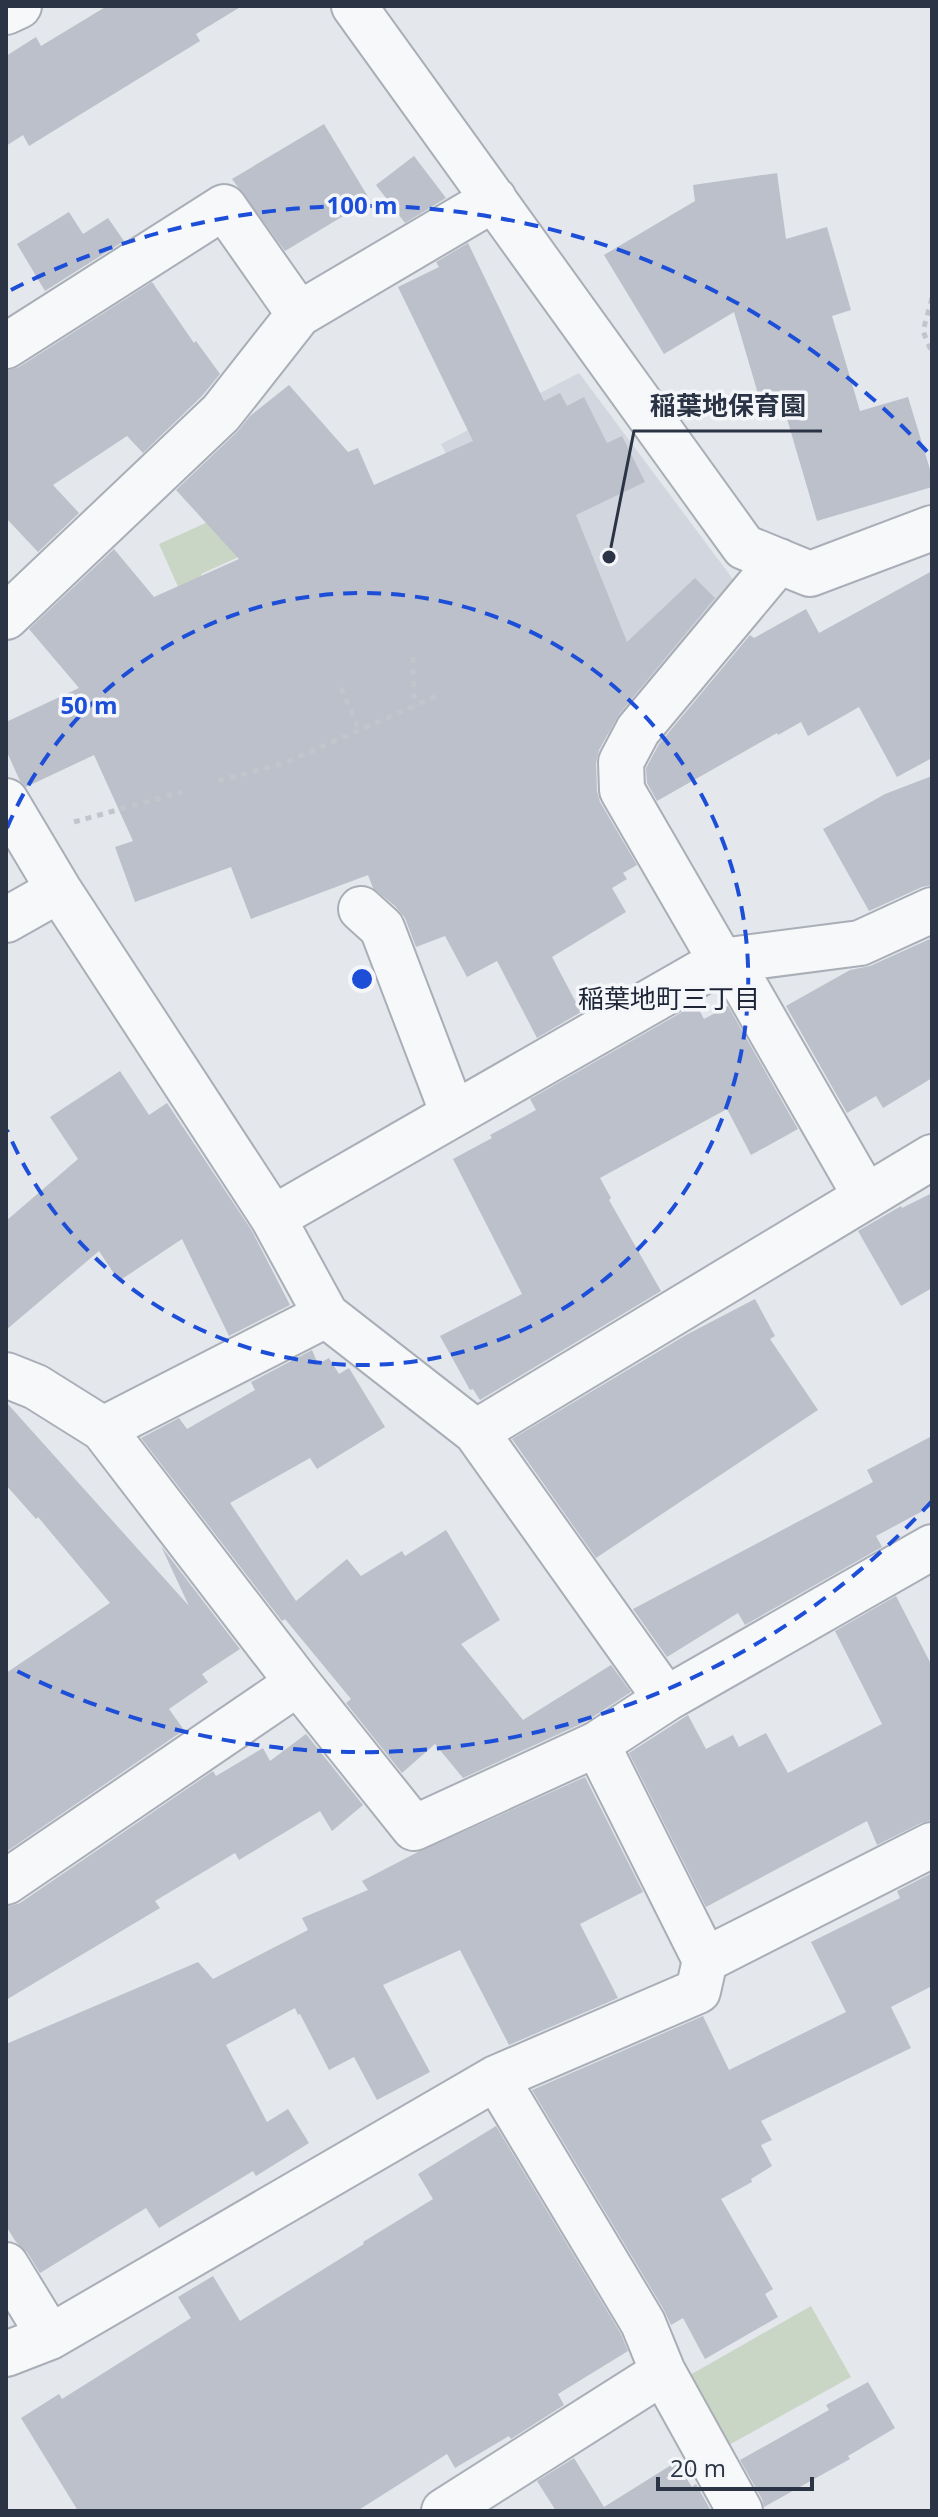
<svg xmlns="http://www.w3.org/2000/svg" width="938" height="2517" viewBox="0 0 938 2517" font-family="'Open Sans','Noto Sans JP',sans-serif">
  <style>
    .built { fill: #d2d6de }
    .green { fill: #c9d6c5 }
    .building { fill: #bbc0ca }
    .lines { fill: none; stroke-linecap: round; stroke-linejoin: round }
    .minor-casing { stroke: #a9aeb7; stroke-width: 48 }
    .path { stroke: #c2c5cb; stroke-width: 5; stroke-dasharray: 6 6; stroke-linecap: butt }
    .minor { stroke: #f7f8fa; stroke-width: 44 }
    .ring { fill: none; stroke: #1d4ed8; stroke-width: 4; stroke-dasharray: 14 10 }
    .labels { text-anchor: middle; stroke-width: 7; stroke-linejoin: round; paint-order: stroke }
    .neighbourhood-label { font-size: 26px; fill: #1d2536; stroke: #f4f6f9 }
    .centre { fill: #1d4ed8; stroke: #f4f6f9; stroke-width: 4 }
    .ring-label { font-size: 24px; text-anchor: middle; font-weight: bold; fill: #1d4ed8; stroke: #f4f6f9; stroke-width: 7; stroke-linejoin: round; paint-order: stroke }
    .leader { fill: none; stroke: #2b3445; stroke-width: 3 }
    .callout-dot { fill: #2b3445; stroke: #f4f6f9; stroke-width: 3 }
    .callout-label { font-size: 26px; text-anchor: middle; font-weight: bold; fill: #2b3445; stroke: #f4f6f9; stroke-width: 7; stroke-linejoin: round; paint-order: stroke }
  </style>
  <rect width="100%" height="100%" fill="#e4e7ec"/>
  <path class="built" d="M 579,373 L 741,590 L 610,734 L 578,744 L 504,563 L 441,444 Z"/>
  <path class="green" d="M 279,490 L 298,530 L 201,574 L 232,643 L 208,654 L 159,544 Z
    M 811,2306 L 851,2377 L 729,2445 L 690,2375 Z"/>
  <path class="building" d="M 107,6 L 242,6 L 196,34 L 200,41 L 29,146 L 23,135 L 6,146 L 6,56 L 36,37 L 41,46 Z
    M 324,124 L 370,200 L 285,251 L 232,179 Z
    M 414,156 L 446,198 L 405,223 L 376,185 Z
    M 777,173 L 786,239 L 827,227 L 851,310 L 832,316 L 860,411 L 908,397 L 932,476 L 932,487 L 817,521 L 783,405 L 763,411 L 734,312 L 664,354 L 604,255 L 695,201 L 693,185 Z
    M 69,212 L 83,234 L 108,218 L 124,241 L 45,291 L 17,244 Z
    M 468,243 L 544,401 L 560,393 L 567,406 L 584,397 L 607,443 L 622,436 L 645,482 L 576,515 L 627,642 L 695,578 L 715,598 L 619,714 L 599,750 L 596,763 L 597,791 L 600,802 L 637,865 L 623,873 L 627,879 L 612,888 L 626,912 L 552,957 L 581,1012 L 537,1038 L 497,961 L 467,977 L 445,936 L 416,947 L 405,918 L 395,906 L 373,888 L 368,875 L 251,919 L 231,867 L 135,902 L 115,847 L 133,841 L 94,755 L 26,787 L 20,781 L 6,750 L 6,722 L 79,688 L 29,629 L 114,549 L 154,597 L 239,559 L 176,490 L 238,431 L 250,416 L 289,385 L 348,452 L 358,448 L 374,485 L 473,441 L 398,287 L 439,267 L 436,262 Z
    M 152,282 L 194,343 L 196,341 L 220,374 L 202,396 L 143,453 L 127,436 L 53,485 L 79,513 L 38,552 L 6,518 L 6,371 L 19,367 Z
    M 932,571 L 932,758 L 897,777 L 859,707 L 808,736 L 801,722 L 778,735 L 777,733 L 657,801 L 647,783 L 646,768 L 659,744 L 750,635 L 754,638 L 806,609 L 819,633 Z
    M 932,776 L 932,885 L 922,887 L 869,911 L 823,829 L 885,794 Z
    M 932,938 L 932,1078 L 883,1108 L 876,1096 L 847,1113 L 786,1006 L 850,970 L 870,966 Z
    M 696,1004 L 704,1019 L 728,1006 L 798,1129 L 751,1155 L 727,1109 L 600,1178 L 611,1198 L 609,1200 L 661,1291 L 480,1400 L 473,1389 L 470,1390 L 440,1336 L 522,1294 L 453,1159 L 492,1138 L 490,1135 L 536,1110 L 530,1099 Z
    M 120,1071 L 149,1115 L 167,1103 L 252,1231 L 290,1305 L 229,1336 L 182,1239 L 119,1281 L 99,1251 L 6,1330 L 6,1221 L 78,1159 L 50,1117 Z
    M 932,1193 L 932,1288 L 901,1306 L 858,1231 L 901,1206 L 902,1208 Z
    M 755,1299 L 775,1336 L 770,1339 L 818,1410 L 596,1558 L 512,1439 L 686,1335 Z
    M 312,1350 L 318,1364 L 329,1358 L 339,1374 L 349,1368 L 385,1427 L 317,1469 L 310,1458 L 230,1503 L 296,1601 L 347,1559 L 361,1576 L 402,1551 L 405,1556 L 446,1530 L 500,1620 L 461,1644 L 523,1720 L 611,1665 L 631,1692 L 585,1722 L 463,1778 L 435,1744 L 402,1773 L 346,1703 L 351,1699 L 285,1619 L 282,1621 L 141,1438 L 179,1418 L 187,1429 L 255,1390 L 251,1382 Z
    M 6,1402 L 189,1606 L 161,1546 L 240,1649 L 202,1674 L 208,1682 L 169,1709 L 184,1730 L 6,1852 L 6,1673 L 110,1603 L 38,1517 L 36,1519 L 6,1485 Z
    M 932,1436 L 932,1506 L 876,1536 L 882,1547 L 745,1625 L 738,1613 L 667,1657 L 633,1609 L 873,1482 L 867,1470 Z
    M 896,1596 L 932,1666 L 932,1820 L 921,1823 L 877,1845 L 867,1821 L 706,1907 L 629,1753 L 688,1715 L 706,1749 L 733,1735 L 739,1747 L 766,1733 L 788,1773 L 882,1724 L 835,1631 Z
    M 306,1734 L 363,1805 L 332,1831 L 320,1811 L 239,1860 L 235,1853 L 155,1901 L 160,1908 L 6,2000 L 6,1907 L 20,1903 L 213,1771 L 216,1776 L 263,1748 L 270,1761 Z
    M 585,1777 L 643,1892 L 580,1924 L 618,1998 L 509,2045 L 460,1950 L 383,1985 L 430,2072 L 377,2100 L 354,2057 L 329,2070 L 300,2014 L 298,2015 L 295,2008 L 226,2045 L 267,2122 L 288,2109 L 309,2143 L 256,2176 L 253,2171 L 159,2228 L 146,2208 L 40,2273 L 27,2252 L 16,2242 L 6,2226 L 6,2044 L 198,1962 L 213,1979 L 308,1930 L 302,1918 L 368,1890 L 362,1881 L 418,1852 Z
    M 932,1873 L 932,1986 L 891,2007 L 911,2048 L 761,2121 L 772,2140 L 761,2145 L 772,2166 L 751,2179 L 752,2182 L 721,2199 L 773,2289 L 765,2294 L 778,2317 L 705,2359 L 683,2318 L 671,2325 L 664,2310 L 532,2090 L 703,2016 L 729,2070 L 846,2012 L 811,1942 L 900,1898 L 897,1891 Z
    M 496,2126 L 621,2334 L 628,2351 L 558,2394 L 564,2405 L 511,2439 L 509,2436 L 455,2468 L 447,2454 L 357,2511 L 78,2511 L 21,2418 L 59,2394 L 62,2399 L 191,2318 L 178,2297 L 213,2276 L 240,2321 L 364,2244 L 363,2242 L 433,2199 L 418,2174 Z
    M 868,2382 L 895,2428 L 848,2456 L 850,2459 L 764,2507 L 762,2499 L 740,2460 L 829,2410 L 826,2405 Z
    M 574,2458 L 604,2507 L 676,2462 L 692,2487 L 696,2484 L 711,2511 L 556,2511 L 537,2481 Z"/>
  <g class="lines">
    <defs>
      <path id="minor" d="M 354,6 L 744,547 L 810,574 L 932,528
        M 6,12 L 19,6
        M 299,314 L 494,199
        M 6,346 L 224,207 L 299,314 L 221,413 L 6,617
        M 6,801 L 59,890 L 273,1218 L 326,1315 L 476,1432 L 666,1699
        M 361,909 L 382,928 L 453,1114
        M 6,920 L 59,890
        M 730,960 L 866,1197
        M 721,961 L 622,790 L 621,762 L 638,730 L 779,561
        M 273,1218 L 721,961 L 860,943 L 932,910
        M 6,1375 L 36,1387 L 103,1429 L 298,1683 L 414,1828 L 597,1744 L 666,1699 L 932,1547
        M 103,1429 L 326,1315
        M 476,1432 L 932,1157
        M 597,1744 L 705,1960
        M 6,1882 L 298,1683
        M 496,2078 L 643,2323 L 663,2372 L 740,2511
        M 6,2265 L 50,2337
        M 6,2354 L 50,2337 L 496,2078 L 698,1991 L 705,1960 L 932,1845
        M 444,2511 L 663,2372"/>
    </defs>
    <use href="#minor" class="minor-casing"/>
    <path class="path" d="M 932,298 L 923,331 L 932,353
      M 413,657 L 414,706
      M 341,688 L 359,730
      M 218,781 L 287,762 L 439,695
      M 74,822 L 182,792"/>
    <use href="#minor" class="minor"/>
  </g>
  <g class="ring">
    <path d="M7 828A386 386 0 1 1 7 1130"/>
    <path d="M932 1501A773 773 0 0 1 11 1668M11 290A773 773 0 0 1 932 457"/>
  </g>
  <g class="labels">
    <g class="neighbourhood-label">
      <text x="669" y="1008">稲葉地町三丁目</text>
    </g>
  </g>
  <circle cx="362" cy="979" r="12" class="centre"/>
  <g class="ring-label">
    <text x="362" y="214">100 m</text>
    <text x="89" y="714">50 m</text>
  </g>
  <path class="leader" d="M609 557L634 431H822"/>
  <circle class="callout-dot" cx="609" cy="557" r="8"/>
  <g class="callout-label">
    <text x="728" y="415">稲葉地保育園</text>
  </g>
  <rect width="938" height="2517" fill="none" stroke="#2b3445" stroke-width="16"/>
  <path d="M658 2477v12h154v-12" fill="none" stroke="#2b3445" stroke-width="4"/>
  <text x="670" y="2477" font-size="24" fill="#2b3445" stroke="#f4f6f9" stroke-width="6" paint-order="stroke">20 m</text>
</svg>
